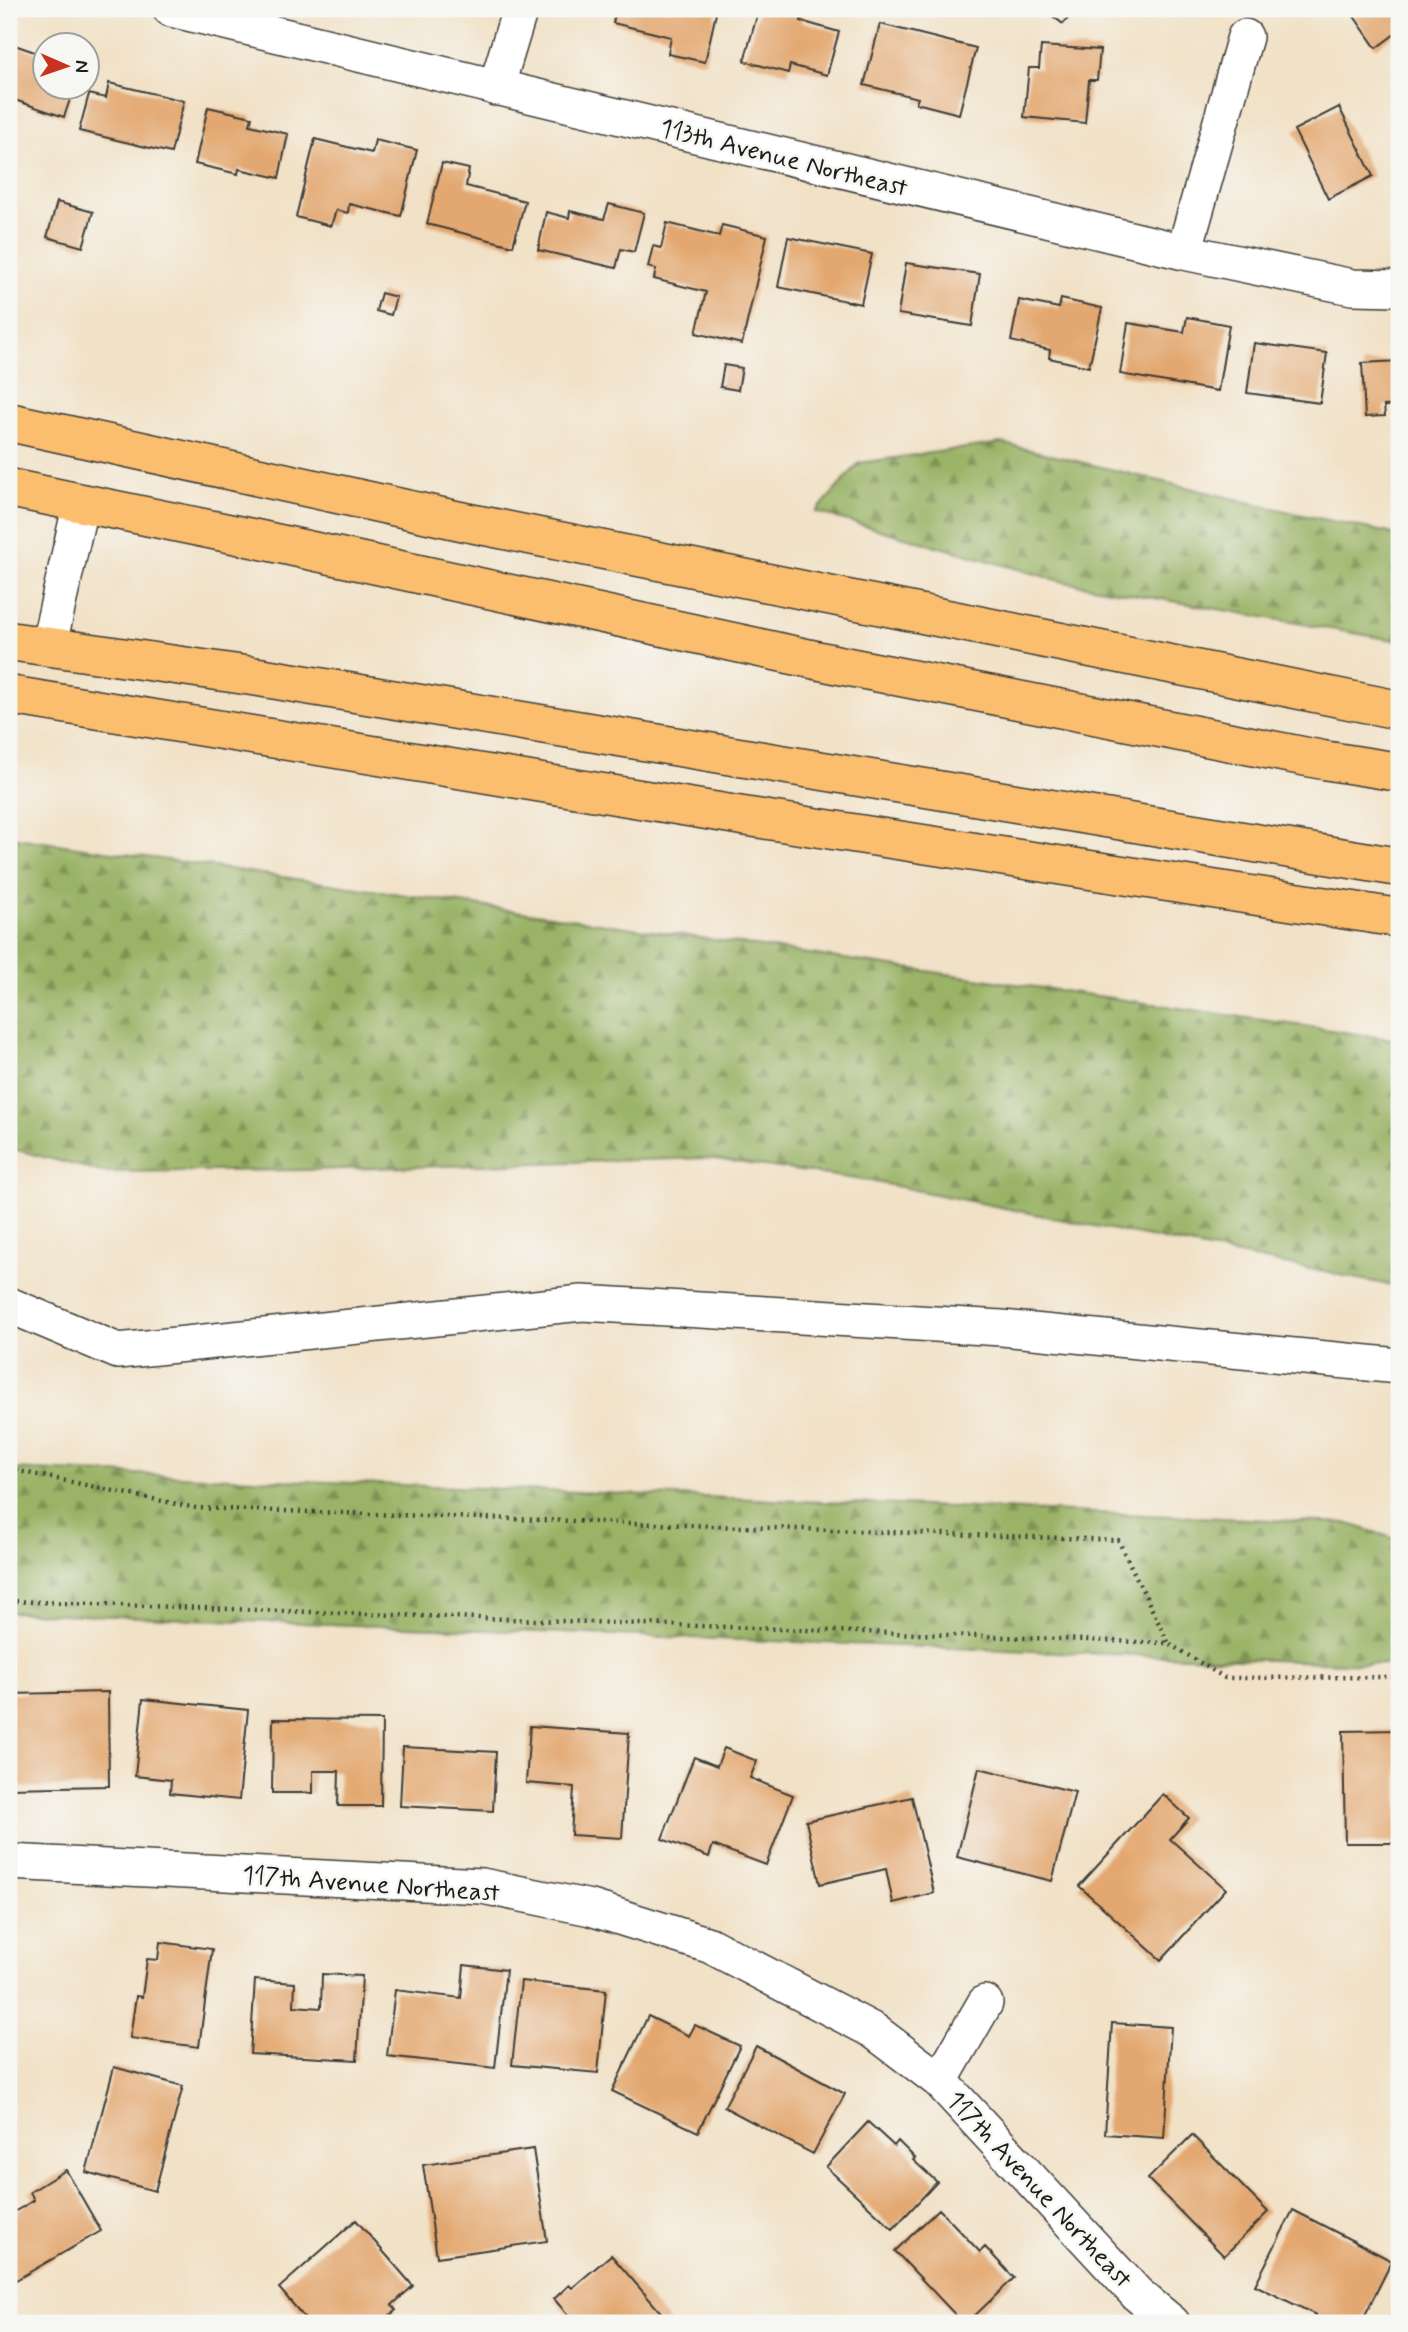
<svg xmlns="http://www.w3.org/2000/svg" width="1408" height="2332" viewBox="0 0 1408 2332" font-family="Mynerve,sans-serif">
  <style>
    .forest { fill: url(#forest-firs); stroke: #5b6841; stroke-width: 2 }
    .building { fill: #e3a871 }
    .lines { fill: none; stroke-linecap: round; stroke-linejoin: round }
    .minor-casing { stroke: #3c3a36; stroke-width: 38 }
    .highway-casing { stroke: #3c3a36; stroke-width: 41 }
    .path { stroke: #3c3a36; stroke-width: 4.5; stroke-dasharray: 2 5; stroke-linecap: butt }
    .minor { stroke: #fff; stroke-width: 35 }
    .highway { stroke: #fabe6e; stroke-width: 38 }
    .labels { text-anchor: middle; stroke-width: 5; stroke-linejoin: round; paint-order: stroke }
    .street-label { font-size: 26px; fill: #1c1c1c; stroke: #f6f6f2 }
  </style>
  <defs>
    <pattern id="forest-firs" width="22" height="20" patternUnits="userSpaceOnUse" patternTransform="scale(1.75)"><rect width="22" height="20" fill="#9ab366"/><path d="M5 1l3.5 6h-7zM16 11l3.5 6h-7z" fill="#7d9153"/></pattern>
  </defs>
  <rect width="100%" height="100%" fill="#f6f6f2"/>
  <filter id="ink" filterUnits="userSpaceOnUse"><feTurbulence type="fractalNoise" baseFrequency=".0143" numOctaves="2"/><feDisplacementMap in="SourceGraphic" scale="14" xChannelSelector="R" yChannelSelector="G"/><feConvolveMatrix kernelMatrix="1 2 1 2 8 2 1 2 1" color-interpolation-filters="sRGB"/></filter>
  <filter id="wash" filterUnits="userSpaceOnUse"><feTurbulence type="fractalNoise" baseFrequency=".00686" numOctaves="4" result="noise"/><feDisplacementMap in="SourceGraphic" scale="28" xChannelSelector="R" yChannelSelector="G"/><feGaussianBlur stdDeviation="1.57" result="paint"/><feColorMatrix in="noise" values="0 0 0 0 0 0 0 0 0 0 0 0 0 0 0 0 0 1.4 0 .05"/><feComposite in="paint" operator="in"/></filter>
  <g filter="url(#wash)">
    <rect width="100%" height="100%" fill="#f1e1c6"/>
    <path class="forest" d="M 1001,443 L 1298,514 L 1399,535 L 1399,641 L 1064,582 L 816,512 L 859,463 Z
      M 9,837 L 1399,1040 L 1399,1287 L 870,1181 L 708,1158 L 310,1170 L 102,1172 L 9,1148 Z
      M 9,1469 L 1346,1523 L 1399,1540 L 1399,1665 L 9,1612 Z"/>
    <g id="blocks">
      <path class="building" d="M 616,9 L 717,9 L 705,62 L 668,54 L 671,37 L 613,23 Z
        M 759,9 L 781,9 L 803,15 L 801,21 L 839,32 L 827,75 L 790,65 L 788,73 L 744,61 Z
        M 1044,9 L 1076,9 L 1063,24 Z
        M 1349,9 L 1399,9 L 1399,31 L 1376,48 Z
        M 880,24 L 976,48 L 959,114 L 916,103 L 918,98 L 864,85 Z
        M 9,43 L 46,56 L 46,88 L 74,88 L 64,117 L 9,98 Z
        M 1041,46 L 1100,50 L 1097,80 L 1089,80 L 1085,123 L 1024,117 L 1029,68 L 1039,68 Z
        M 109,83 L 184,101 L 171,153 L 79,131 L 89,94 L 106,98 Z
        M 208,107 L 252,117 L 250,125 L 288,134 L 279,178 L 239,169 L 238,174 L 195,164 Z
        M 1339,107 L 1373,176 L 1328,199 L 1294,130 Z
        M 315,139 L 372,153 L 375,140 L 417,150 L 401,216 L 349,204 L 348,213 L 336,210 L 331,226 L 296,217 Z
        M 442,163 L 469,169 L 466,186 L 525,201 L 513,246 L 427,224 Z
        M 57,202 L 93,212 L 83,247 L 47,237 Z
        M 609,204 L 644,213 L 634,252 L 621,249 L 616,268 L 538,250 L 546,212 L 569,218 L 570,211 L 604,219 Z
        M 667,223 L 719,236 L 722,225 L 767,236 L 742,344 L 696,333 L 706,292 L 654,279 L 656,269 L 648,267 L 653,246 L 661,248 Z
        M 788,237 L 872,254 L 861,304 L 778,287 Z
        M 906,263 L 980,274 L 972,326 L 898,314 Z
        M 381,293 L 396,297 L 391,315 L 376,311 Z
        M 1061,299 L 1102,308 L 1089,367 L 1049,358 L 1050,350 L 1011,341 L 1019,300 L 1059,308 Z
        M 1187,317 L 1229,325 L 1218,391 L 1120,374 L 1128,323 L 1184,332 Z
        M 1254,343 L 1327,353 L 1320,403 L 1247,393 Z
        M 1399,361 L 1399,405 L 1384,406 L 1385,416 L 1365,417 L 1362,363 Z
        M 724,365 L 742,368 L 738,390 L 720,387 Z
        M 108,1692 L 109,1786 L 9,1788 L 9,1694 Z
        M 143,1699 L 248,1710 L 239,1800 L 170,1793 L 171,1780 L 135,1776 Z
        M 273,1719 L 382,1720 L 381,1806 L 338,1806 L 339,1771 L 313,1771 L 313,1793 L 272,1793 Z
        M 530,1726 L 629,1733 L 622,1838 L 571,1835 L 574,1787 L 526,1783 Z
        M 1398,1730 L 1399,1843 L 1345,1843 L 1343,1731 Z
        M 403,1747 L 496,1752 L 493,1811 L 400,1806 Z
        M 724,1748 L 757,1761 L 750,1778 L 793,1795 L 766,1865 L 713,1845 L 709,1857 L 662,1839 L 694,1757 L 717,1766 Z
        M 979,1768 L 1075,1792 L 1052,1881 L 957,1857 Z
        M 1163,1794 L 1189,1818 L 1170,1839 L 1226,1889 L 1161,1960 L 1079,1886 Z
        M 912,1797 L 934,1893 L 893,1903 L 886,1869 L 820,1884 L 806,1821 Z
        M 160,1942 L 212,1949 L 199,2047 L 130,2038 L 136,1996 L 142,1997 L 147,1959 L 158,1960 Z
        M 464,1965 L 506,1970 L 495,2068 L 387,2056 L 395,1990 L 461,1998 Z
        M 322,1974 L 362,1976 L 357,2060 L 250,2054 L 255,1980 L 295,1983 L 294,2006 L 321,2008 Z
        M 521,1981 L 606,1990 L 598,2073 L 512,2065 Z
        M 648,2016 L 689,2036 L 695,2025 L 740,2046 L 698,2132 L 612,2091 Z
        M 1112,2023 L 1171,2027 L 1164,2138 L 1105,2134 Z
        M 756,2046 L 845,2094 L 813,2154 L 724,2107 Z
        M 114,2067 L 183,2086 L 155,2191 L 86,2172 Z
        M 868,2122 L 894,2146 L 898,2141 L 915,2158 L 913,2160 L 937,2182 L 893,2229 L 826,2167 Z
        M 1192,2135 L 1268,2212 L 1224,2256 L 1148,2179 Z
        M 533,2149 L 547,2241 L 437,2257 L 423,2165 Z
        M 66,2170 L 101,2231 L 9,2284 L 9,2215 L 34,2200 L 30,2192 Z
        M 939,2209 L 980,2252 L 985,2247 L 1014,2278 L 967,2323 L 963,2323 L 895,2251 Z
        M 1293,2210 L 1392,2261 L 1361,2323 L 1312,2323 L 1316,2315 L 1255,2285 Z
        M 356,2220 L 413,2286 L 392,2305 L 396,2310 L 381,2323 L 376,2318 L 371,2323 L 309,2323 L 279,2288 Z
        M 611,2255 L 670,2323 L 575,2323 L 554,2299 L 569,2285 L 572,2288 Z
        M 1396,2289 L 1399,2290 L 1399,2323 L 1390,2323 Z"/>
    </g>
  </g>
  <g filter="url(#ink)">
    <use href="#blocks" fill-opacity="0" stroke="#3c3a36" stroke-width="2"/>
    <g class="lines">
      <defs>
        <path id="minor" d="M 171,9 L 1184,252 L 1352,287 L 1399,288
          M 496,88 L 520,9
          M 1184,252 L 1245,37
          M 48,648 L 81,503
          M 9,1305 L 118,1351 L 582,1303 L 1002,1328 L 1399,1366
          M 9,1862 L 482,1886 L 591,1908 L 709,1945 L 874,2031 L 940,2081 L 1137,2294 L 1172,2323
          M 940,2081 L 985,2003"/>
        <path id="highway" d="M 9,422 L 465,522 L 1399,710
          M 9,488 L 252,538 L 839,665 L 1323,760 L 1399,772
          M 9,641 L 259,677 L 1399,867
          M 9,695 L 743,816 L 1399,918"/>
      </defs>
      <use href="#minor" class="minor-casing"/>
      <use href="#highway" class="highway-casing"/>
      <path class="path" d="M 9,1469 L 196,1508 L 1118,1540 L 1168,1642
        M 9,1601 L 1168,1643 L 1225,1678 L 1399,1677"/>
      <use href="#minor" class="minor"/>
      <use href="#highway" class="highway"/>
    </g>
  </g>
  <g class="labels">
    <g class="street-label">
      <text transform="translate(784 157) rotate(14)" y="9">113th Avenue Northeast</text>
      <text transform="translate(371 1883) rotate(4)" y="9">117th Avenue Northeast</text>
      <text transform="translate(1040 2189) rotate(47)" y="9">117th Avenue Northeast</text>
    </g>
  </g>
  <rect width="1408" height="2332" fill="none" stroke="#f6f6f2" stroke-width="35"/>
  <g transform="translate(66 66) rotate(92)"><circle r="33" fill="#f6f6f2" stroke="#9f9f9c" stroke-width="2"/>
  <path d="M0-5L12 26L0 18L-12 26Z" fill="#c8321e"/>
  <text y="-10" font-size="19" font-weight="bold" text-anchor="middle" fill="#1c1c1c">N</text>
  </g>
</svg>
